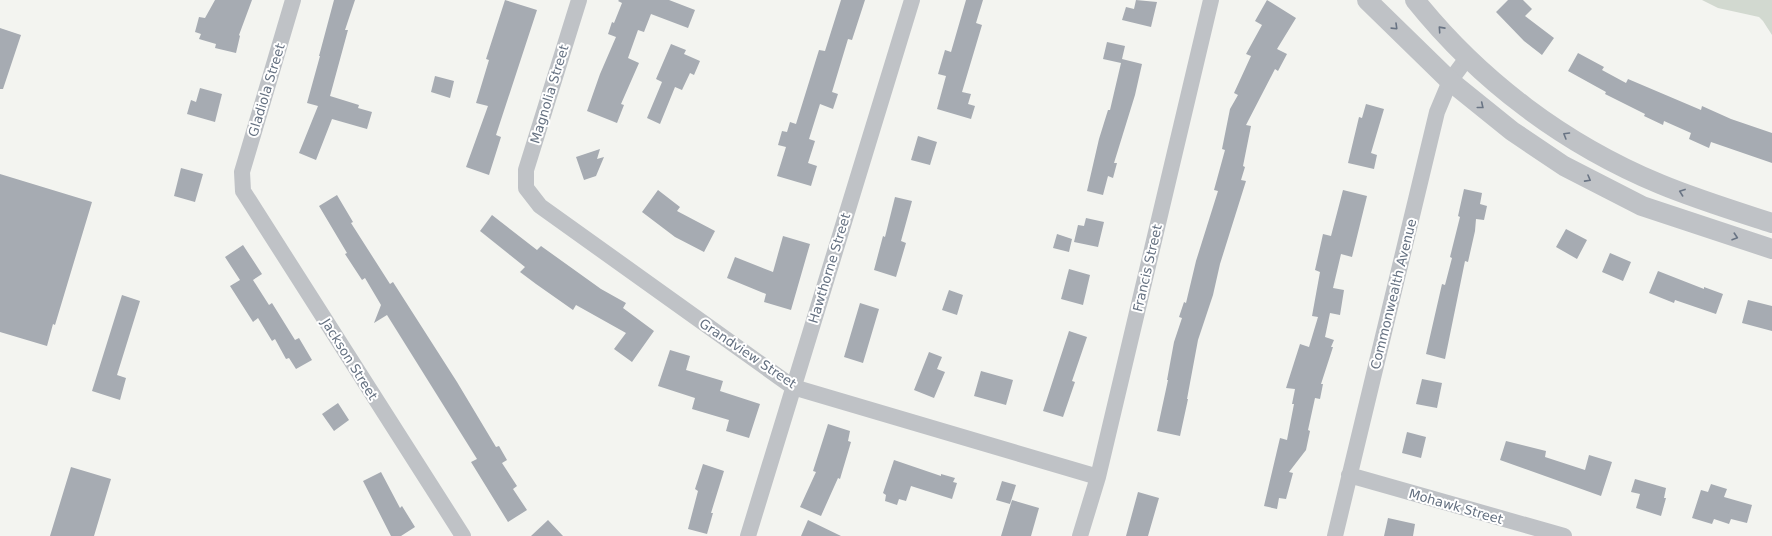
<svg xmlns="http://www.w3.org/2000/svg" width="1772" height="536" viewBox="0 0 1772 536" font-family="'DejaVu Sans',sans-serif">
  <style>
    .green { fill: #d2d9d0 }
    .building { fill: #a6abb2 }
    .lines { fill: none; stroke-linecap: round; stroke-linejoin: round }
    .minor { stroke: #bfc2c6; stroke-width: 16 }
    .tertiary { stroke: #bfc2c6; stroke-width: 20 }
    .oneway { stroke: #697484 }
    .labels { text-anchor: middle; stroke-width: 4; stroke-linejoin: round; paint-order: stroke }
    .street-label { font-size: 13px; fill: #647080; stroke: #fff }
  </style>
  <rect width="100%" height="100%" fill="#f3f4f0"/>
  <path class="green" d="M 1702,0 L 1772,0 L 1772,35 L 1763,21 L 1759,17 L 1718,8 Z"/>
  <path class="building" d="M 215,0 L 252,0 L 239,35 L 240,36 L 236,53 L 215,48 L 216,44 L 199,39 L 201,34 L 195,32 L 199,17 L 205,18 Z
    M 334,0 L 355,0 L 345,30 L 348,30 L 330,96 L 359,105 L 358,108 L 372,112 L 367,129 L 332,119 L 316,160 L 299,153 L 318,106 L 307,103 L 320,56 L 319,56 Z
    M 505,0 L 537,10 L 496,135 L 501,137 L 489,175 L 466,167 L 488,106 L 476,103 L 489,60 L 486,59 Z
    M 619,0 L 669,0 L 695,10 L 688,28 L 651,14 L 644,32 L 638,30 L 628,58 L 639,63 L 621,104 L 624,105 L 617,123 L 587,111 L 600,74 L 616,37 L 608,34 L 612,22 L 614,23 L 622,3 L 618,1 Z
    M 841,0 L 865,0 L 852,40 L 848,39 L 832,92 L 838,94 L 833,109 L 820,104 L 809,139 L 815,141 L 808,163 L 817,166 L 811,186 L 777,176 L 786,147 L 778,145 L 782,131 L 787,132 L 790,122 L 796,124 L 819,50 L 825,51 Z
    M 966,0 L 983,0 L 976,23 L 982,25 L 962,92 L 971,94 L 968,104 L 975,106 L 971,119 L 937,109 L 946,76 L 938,74 L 945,50 L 951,52 Z
    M 1136,0 L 1157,2 L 1151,27 L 1122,20 L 1126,7 L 1134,9 Z
    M 1267,0 L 1296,18 L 1277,49 L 1287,54 L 1278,71 L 1275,69 L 1246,125 L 1251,126 L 1243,166 L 1245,167 L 1241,180 L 1246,181 L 1220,264 L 1213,295 L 1198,340 L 1187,399 L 1188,399 L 1180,436 L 1157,431 L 1168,380 L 1167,380 L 1174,342 L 1182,318 L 1179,317 L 1184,302 L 1186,303 L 1196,261 L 1218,191 L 1214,190 L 1225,150 L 1222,149 L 1230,109 L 1238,95 L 1234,93 L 1251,56 L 1246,54 L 1262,25 L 1255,21 Z
    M 1508,0 L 1523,0 L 1532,9 L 1525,16 L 1554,38 L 1542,55 L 1524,41 L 1496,12 Z
    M 0,28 L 21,35 L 3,89 L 0,89 Z
    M 1107,42 L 1125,46 L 1122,59 L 1142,64 L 1135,95 L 1114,163 L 1117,163 L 1113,178 L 1108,176 L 1103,195 L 1087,191 L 1099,139 L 1108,110 L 1110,110 L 1121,63 L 1103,59 Z
    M 671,44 L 686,50 L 684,54 L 700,61 L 694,75 L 690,73 L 682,90 L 675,87 L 660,124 L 647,118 L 662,82 L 656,79 Z
    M 1578,53 L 1604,67 L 1602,70 L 1626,83 L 1628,79 L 1701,110 L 1702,106 L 1731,119 L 1772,133 L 1772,163 L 1711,142 L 1709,148 L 1689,139 L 1691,133 L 1664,121 L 1663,125 L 1644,116 L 1645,114 L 1605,94 L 1606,92 L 1568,71 Z
    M 435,76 L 454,81 L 450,98 L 431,92 Z
    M 200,88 L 222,94 L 215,122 L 187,114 L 191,100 L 196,102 Z
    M 1366,104 L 1384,109 L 1371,153 L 1377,155 L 1374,169 L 1348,163 L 1359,117 L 1362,118 Z
    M 918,136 L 937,142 L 930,165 L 911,160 Z
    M 600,149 L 597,159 L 604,157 L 596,176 L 584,180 L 576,157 Z
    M 181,168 L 203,174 L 195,202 L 174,196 Z
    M 0,174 L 92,202 L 55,325 L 53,324 L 47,346 L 0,332 Z
    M 1464,189 L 1482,193 L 1480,204 L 1487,206 L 1484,220 L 1476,219 L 1475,231 L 1468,262 L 1465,261 L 1445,359 L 1426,354 L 1442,284 L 1445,285 L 1452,258 L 1450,257 L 1460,217 L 1458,216 Z
    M 658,190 L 680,207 L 677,211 L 715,231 L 704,252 L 675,237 L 642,212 Z
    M 1343,190 L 1367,196 L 1352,257 L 1341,254 L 1333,288 L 1344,290 L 1340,315 L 1330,313 L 1325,337 L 1334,340 L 1331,347 L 1333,347 L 1321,384 L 1323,384 L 1320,399 L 1315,398 L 1308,430 L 1310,431 L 1306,450 L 1289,472 L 1293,473 L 1286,499 L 1279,498 L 1277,509 L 1264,506 L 1280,438 L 1287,440 L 1294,404 L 1292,404 L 1295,389 L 1286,388 L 1300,344 L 1309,347 L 1318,317 L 1312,316 L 1320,272 L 1315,270 L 1323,234 L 1331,236 Z
    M 337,195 L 353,222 L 351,223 L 390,284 L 393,282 L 457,382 L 496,447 L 499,446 L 507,460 L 502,463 L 517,486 L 513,489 L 527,510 L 508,522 L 471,462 L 477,459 L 387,315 L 374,323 L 381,305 L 365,278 L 362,280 L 345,254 L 347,253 L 319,206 Z
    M 895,197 L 912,201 L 901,241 L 906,243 L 896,277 L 874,270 L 883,236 L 885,237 Z
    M 492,215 L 537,250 L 541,246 L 601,289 L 626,303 L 623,308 L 654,331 L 632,362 L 614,349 L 626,333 L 576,305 L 573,310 L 536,284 L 520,272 L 525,267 L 480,231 Z
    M 1086,218 L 1104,222 L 1098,247 L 1074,242 L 1078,225 L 1084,226 Z
    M 1566,229 L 1587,240 L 1577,259 L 1556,247 Z
    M 1057,234 L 1072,239 L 1069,252 L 1053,248 Z
    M 783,236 L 810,244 L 791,310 L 764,302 L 766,294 L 727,278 L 735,257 L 773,272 Z
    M 243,245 L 262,274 L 253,280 L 269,305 L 272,303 L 295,340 L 299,338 L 312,360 L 296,369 L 289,358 L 286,359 L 275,339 L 272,341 L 258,318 L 253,322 L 230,286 L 240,280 L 225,257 Z
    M 1610,253 L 1631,262 L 1623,281 L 1602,272 Z
    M 1069,269 L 1090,275 L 1083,305 L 1061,299 Z
    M 1658,271 L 1704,289 L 1704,287 L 1723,294 L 1716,314 L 1675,300 L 1674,303 L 1649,293 Z
    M 949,290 L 963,295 L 957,315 L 942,310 Z
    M 122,295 L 140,301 L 117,375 L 126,378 L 120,400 L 92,391 Z
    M 1748,300 L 1772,306 L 1772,331 L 1742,323 Z
    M 860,303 L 879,309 L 863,363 L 844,357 Z
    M 1069,331 L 1087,337 L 1072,381 L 1075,382 L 1063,417 L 1043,411 Z
    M 670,350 L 690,356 L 686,370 L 723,381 L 720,391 L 760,404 L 749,438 L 726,431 L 729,420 L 692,409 L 695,398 L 658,386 Z
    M 929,352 L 942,357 L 937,369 L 945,372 L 934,398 L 914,390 Z
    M 981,371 L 1013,380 L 1006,405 L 974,396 Z
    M 1422,379 L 1442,383 L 1437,408 L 1416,404 Z
    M 338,403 L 349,420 L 334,431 L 322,414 Z
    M 828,424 L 850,431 L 848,441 L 851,442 L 840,479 L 838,478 L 821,516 L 800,507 L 816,472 L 813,471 Z
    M 1407,432 L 1426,437 L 1421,458 L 1402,453 Z
    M 1506,441 L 1546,451 L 1545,457 L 1585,470 L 1589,455 L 1612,462 L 1601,496 L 1500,460 Z
    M 894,460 L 941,476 L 941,474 L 955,478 L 953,482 L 957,483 L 952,499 L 911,486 L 906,501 L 899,499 L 897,505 L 885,501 L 886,495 L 883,493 Z
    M 703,464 L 724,471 L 711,513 L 713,513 L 707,534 L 688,529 L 698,491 L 695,489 Z
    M 71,467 L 111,479 L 94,536 L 50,536 Z
    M 381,472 L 400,508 L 402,506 L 415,527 L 401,536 L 391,536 L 363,481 Z
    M 1635,479 L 1666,488 L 1664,498 L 1666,498 L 1661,516 L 1636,508 L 1640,494 L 1631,492 Z
    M 1002,481 L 1016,485 L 1010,504 L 996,500 Z
    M 1711,484 L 1727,489 L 1724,497 L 1752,505 L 1747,523 L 1731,519 L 1729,524 L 1714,519 L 1712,524 L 1692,518 L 1701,490 L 1708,492 Z
    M 1138,492 L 1159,498 L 1148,536 L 1126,536 Z
    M 1012,500 L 1039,508 L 1031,536 L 1001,536 Z
    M 1388,518 L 1415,524 L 1413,536 L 1384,536 Z
    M 548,520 L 563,536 L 531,536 Z
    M 808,520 L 841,536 L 801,536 Z"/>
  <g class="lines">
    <path class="minor" d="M 293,0 L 242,172 L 243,191 L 463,536
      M 579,0 L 526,170 L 526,188 L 540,206 L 793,387 L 1098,477
      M 1349,475 L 1564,536
      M 748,536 L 912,0
      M 1080,536 L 1098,477 L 1211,0
      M 1335,536 L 1437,112 L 1450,81 L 1467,58"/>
    <path class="tertiary" d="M 1367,0 L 1450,81 L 1512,131 L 1564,166 L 1642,206 L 1772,249
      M 1415,0 C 1480,81 1564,144 1660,184 C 1696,199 1735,211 1772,223"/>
  </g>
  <defs><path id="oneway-chevron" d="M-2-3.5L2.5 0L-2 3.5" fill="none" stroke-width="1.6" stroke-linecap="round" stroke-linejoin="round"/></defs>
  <g class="oneway">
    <use href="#oneway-chevron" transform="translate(1395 27) rotate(44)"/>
    <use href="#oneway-chevron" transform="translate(1441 29) rotate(-132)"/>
    <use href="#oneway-chevron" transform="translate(1481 106) rotate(39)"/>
    <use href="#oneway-chevron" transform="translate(1566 135) rotate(-149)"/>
    <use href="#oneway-chevron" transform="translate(1588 179) rotate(29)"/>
    <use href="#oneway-chevron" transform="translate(1682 192) rotate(-160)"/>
    <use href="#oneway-chevron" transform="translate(1735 237) rotate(18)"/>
  </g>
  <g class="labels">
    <g class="street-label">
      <text transform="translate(266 90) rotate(-73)" y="5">Gladiola Street</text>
      <text transform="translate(549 94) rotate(-73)" y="5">Magnolia Street</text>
      <text transform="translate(829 268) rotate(-73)" y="5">Hawthorne Street</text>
      <text transform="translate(1147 268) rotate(-77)" y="5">Francis Street</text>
      <text transform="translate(1393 294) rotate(-76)" y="5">Commonwealth Avenue</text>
      <text transform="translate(748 353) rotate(34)" y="5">Grandview Street</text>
      <text transform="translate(350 359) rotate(58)" y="5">Jackson Street</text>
      <text transform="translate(1456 506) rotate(16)" y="5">Mohawk Street</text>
    </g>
  </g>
</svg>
